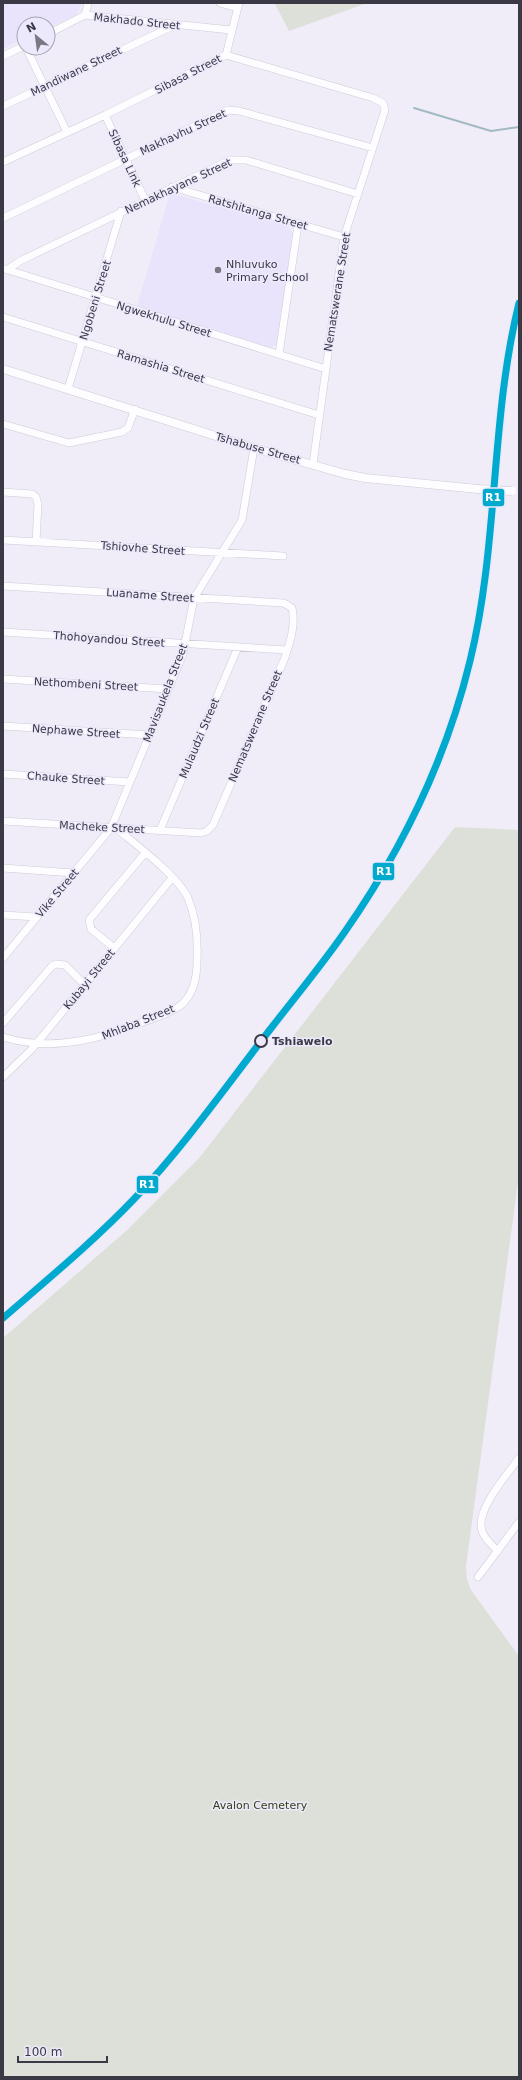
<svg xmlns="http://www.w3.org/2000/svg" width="522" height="2080" viewBox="0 0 522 2080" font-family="'DejaVu Sans',sans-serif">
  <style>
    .built { fill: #e9e4fb }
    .green { fill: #dde0d8 }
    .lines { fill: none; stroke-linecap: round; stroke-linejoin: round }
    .stream { stroke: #a2bac4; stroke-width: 2 }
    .minor-casing { stroke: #cecbd6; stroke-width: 8 }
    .tertiary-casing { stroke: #cecbd6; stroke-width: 9 }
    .minor { stroke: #fdfcfe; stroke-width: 7 }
    .tertiary { stroke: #fdfcfe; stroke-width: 8 }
    .rail { stroke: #c6c6c9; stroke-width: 2; stroke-dasharray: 8 4; stroke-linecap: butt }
    .tertiary-bridge-casing { stroke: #cecbd6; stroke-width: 9; stroke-linecap: butt }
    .tertiary-bridge { stroke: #fdfcfe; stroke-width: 8 }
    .rail-1-casing { stroke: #ede9fc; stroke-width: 10 }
    .rail-1 { stroke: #00a9ce; stroke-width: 7 }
    .poi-dot { fill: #7b7884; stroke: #ede9fc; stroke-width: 1.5 }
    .stop-dot { fill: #ede9fc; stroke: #3c3946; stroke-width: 2 }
    .labels { text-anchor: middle; stroke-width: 3; stroke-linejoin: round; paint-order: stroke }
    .street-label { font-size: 11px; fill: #3c3946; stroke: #ede9fc }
    .poi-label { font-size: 11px; fill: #3c3946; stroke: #ede9fc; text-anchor: start }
    .stop-label { font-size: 11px; font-weight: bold; fill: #3c3946; stroke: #ede9fc; text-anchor: start }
    .park-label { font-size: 11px; fill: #344113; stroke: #ede9fc }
    .line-badge { stroke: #ede9fc; stroke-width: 1.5 }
    .badge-label { font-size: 11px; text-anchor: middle; font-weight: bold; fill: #fff }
  </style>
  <rect width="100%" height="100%" fill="#f0edf8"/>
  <path class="built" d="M 3,3 L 82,3 L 76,15 L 48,28 L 48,24 L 24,24 L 24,39 L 3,49 Z
    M 170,193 L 288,226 L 293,234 L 278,343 L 271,348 L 137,306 Z"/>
  <path class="green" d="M 278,3 L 367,3 L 289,31 L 275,4 Z
    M 455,827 L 519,830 L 519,1175 L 466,1566 L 467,1579 L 471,1590 L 519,1656 L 519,2077 L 3,2077 L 3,1338 L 126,1231 L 200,1157 Z"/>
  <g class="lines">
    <path class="stream" d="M 414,108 L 491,131 L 519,127"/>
    <defs>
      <path id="minor" d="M 220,3 L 237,8
        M 85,15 L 88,3
        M 48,34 L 85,15 L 231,30
        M 26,48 L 67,132
        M 226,55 L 239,3
        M 3,56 L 24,46
        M 3,106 L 175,25
        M 105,115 L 145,200
        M 3,162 L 105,115 L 226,55 L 373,98 L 383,103 L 385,110 L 344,237 L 313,464
        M 172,187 L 344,237
        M 3,218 L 228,110 L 239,111 L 373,148
        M 5,269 L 326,369
        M 7,270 L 20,261 L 230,160 L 246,160 L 358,194
        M 3,317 L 319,415
        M 279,354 L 298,225
        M 68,389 L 121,211
        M 3,424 L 69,443 L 122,432 L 128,428 L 135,409
        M 3,492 L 32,494 L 36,497 L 38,504 L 36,542
        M 3,540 L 283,556
        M 3,586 L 284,603 L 292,608 C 296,625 290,643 284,660 L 213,825 L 207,831 L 201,833 L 3,821
        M 3,632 L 287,650
        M 3,679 L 168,689
        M 3,726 L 149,735
        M 3,774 L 130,782
        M 160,830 L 238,647
        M 3,868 L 74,873
        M 3,915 L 37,917
        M 114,948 L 91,929 L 89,920 L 145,853
        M 3,958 L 111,828 L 183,654 L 194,598 L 242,520 L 254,448
        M 3,1023 L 52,966 L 56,964 L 65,965 L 84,984
        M 3,1037 C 45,1050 87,1043 128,1027 C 145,1021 166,1016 181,1005 C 194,994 197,976 197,961 C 198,940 196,917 188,898 C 177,875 136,845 116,828
        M 3,1077 L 32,1049 L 172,878
        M 498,1551 C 492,1545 485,1540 482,1531 C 475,1510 507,1475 519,1458
        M 478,1577 L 519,1522"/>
      <path id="tertiary" d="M 3,369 L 254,448 L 345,474 L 365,478 L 478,489"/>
    </defs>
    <use href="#minor" class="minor-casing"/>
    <use href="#tertiary" class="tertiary-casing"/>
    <use href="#minor" class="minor"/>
    <use href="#tertiary" class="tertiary"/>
    <path class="rail" d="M 3,1318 C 48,1279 94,1241 135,1198 C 185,1145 227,1085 272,1027 C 296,996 321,966 344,933 C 402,850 446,760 470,661 C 499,543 490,420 519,303"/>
    <defs>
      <path id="tertiary-bridge" d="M 478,489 L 512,491"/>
    </defs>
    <use href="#tertiary-bridge" class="tertiary-bridge-casing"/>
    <use href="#tertiary-bridge" class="tertiary-bridge"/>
    <defs>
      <path id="rail-1" d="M 3,1318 C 48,1279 94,1241 135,1198 C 185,1145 227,1085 272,1027 C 296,996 321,966 344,933 C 402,850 446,760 470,661 C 499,543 490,420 519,303"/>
    </defs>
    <use href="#rail-1" class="rail-1-casing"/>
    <use href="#rail-1" class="rail-1"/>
  </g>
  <circle class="poi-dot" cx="218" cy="270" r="4"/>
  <circle class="stop-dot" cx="261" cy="1041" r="6"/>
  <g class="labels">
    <g class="street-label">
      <text transform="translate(137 21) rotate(6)" y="4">Makhado Street</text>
      <text transform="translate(76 71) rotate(-26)" y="4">Mandiwane Street</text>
      <text transform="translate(188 74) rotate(-27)" y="4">Sibasa Street</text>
      <text transform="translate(183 132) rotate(-25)" y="4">Makhavhu Street</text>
      <text transform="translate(125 158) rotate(65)" y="4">Sibasa Link</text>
      <text transform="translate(178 186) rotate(-25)" y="4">Nemakhayane Street</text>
      <text transform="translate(258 212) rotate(16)" y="4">Ratshitanga Street</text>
      <text transform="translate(337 292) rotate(-81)" y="4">Nematswerane Street</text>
      <text transform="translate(95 300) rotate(-73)" y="4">Ngobeni Street</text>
      <text transform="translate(164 319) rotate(17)" y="4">Ngwekhulu Street</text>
      <text transform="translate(161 366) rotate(17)" y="4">Ramashia Street</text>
      <text transform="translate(258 448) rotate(16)" y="4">Tshabuse Street</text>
      <text transform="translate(143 548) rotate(4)" y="4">Tshiovhe Street</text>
      <text transform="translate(150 595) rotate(4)" y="4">Luaname Street</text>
      <text transform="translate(109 639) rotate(4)" y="4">Thohoyandou Street</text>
      <text transform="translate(86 684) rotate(3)" y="4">Nethombeni Street</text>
      <text transform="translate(165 693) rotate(-69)" y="4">Mavisaukela Street</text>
      <text transform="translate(255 726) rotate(-67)" y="4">Nematswerane Street</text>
      <text transform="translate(76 731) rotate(4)" y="4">Nephawe Street</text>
      <text transform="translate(199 738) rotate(-67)" y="4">Mulaudzi Street</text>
      <text transform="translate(66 778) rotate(4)" y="4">Chauke Street</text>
      <text transform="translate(102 827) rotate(3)" y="4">Macheke Street</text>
      <text transform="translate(57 893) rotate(-50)" y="4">Vike Street</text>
      <text transform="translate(89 979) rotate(-51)" y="4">Kubayi Street</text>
      <text transform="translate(138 1022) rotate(-22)" y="4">Mhlaba Street</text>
    </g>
    <g class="poi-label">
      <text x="226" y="268">Nhluvuko<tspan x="226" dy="13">Primary School</tspan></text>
    </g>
    <g class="stop-label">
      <text x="272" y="1045">Tshiawelo</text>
    </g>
    <g class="park-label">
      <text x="260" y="1809">Avalon Cemetery</text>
    </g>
  </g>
  <g class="line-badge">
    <rect x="482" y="488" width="23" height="19" rx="4" fill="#00a9ce"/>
    <rect x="372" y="862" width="23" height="19" rx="4" fill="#00a9ce"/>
    <rect x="136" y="1175" width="23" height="19" rx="4" fill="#00a9ce"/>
  </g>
  <g class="badge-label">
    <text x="493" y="501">R1</text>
    <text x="384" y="875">R1</text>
    <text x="147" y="1188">R1</text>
  </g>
  <rect width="522" height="2080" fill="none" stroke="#3c3946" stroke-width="8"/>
  <g transform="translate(36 36) rotate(331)"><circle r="19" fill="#ede9fc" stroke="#a6a3b3"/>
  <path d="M0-3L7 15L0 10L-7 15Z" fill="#7b7884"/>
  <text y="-6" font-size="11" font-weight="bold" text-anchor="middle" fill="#3c3946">N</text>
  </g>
  <path d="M18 2056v6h89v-6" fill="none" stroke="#3c3946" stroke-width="2"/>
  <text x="24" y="2056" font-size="12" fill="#3c3946" stroke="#ede9fc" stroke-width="3" paint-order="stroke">100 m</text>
</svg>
